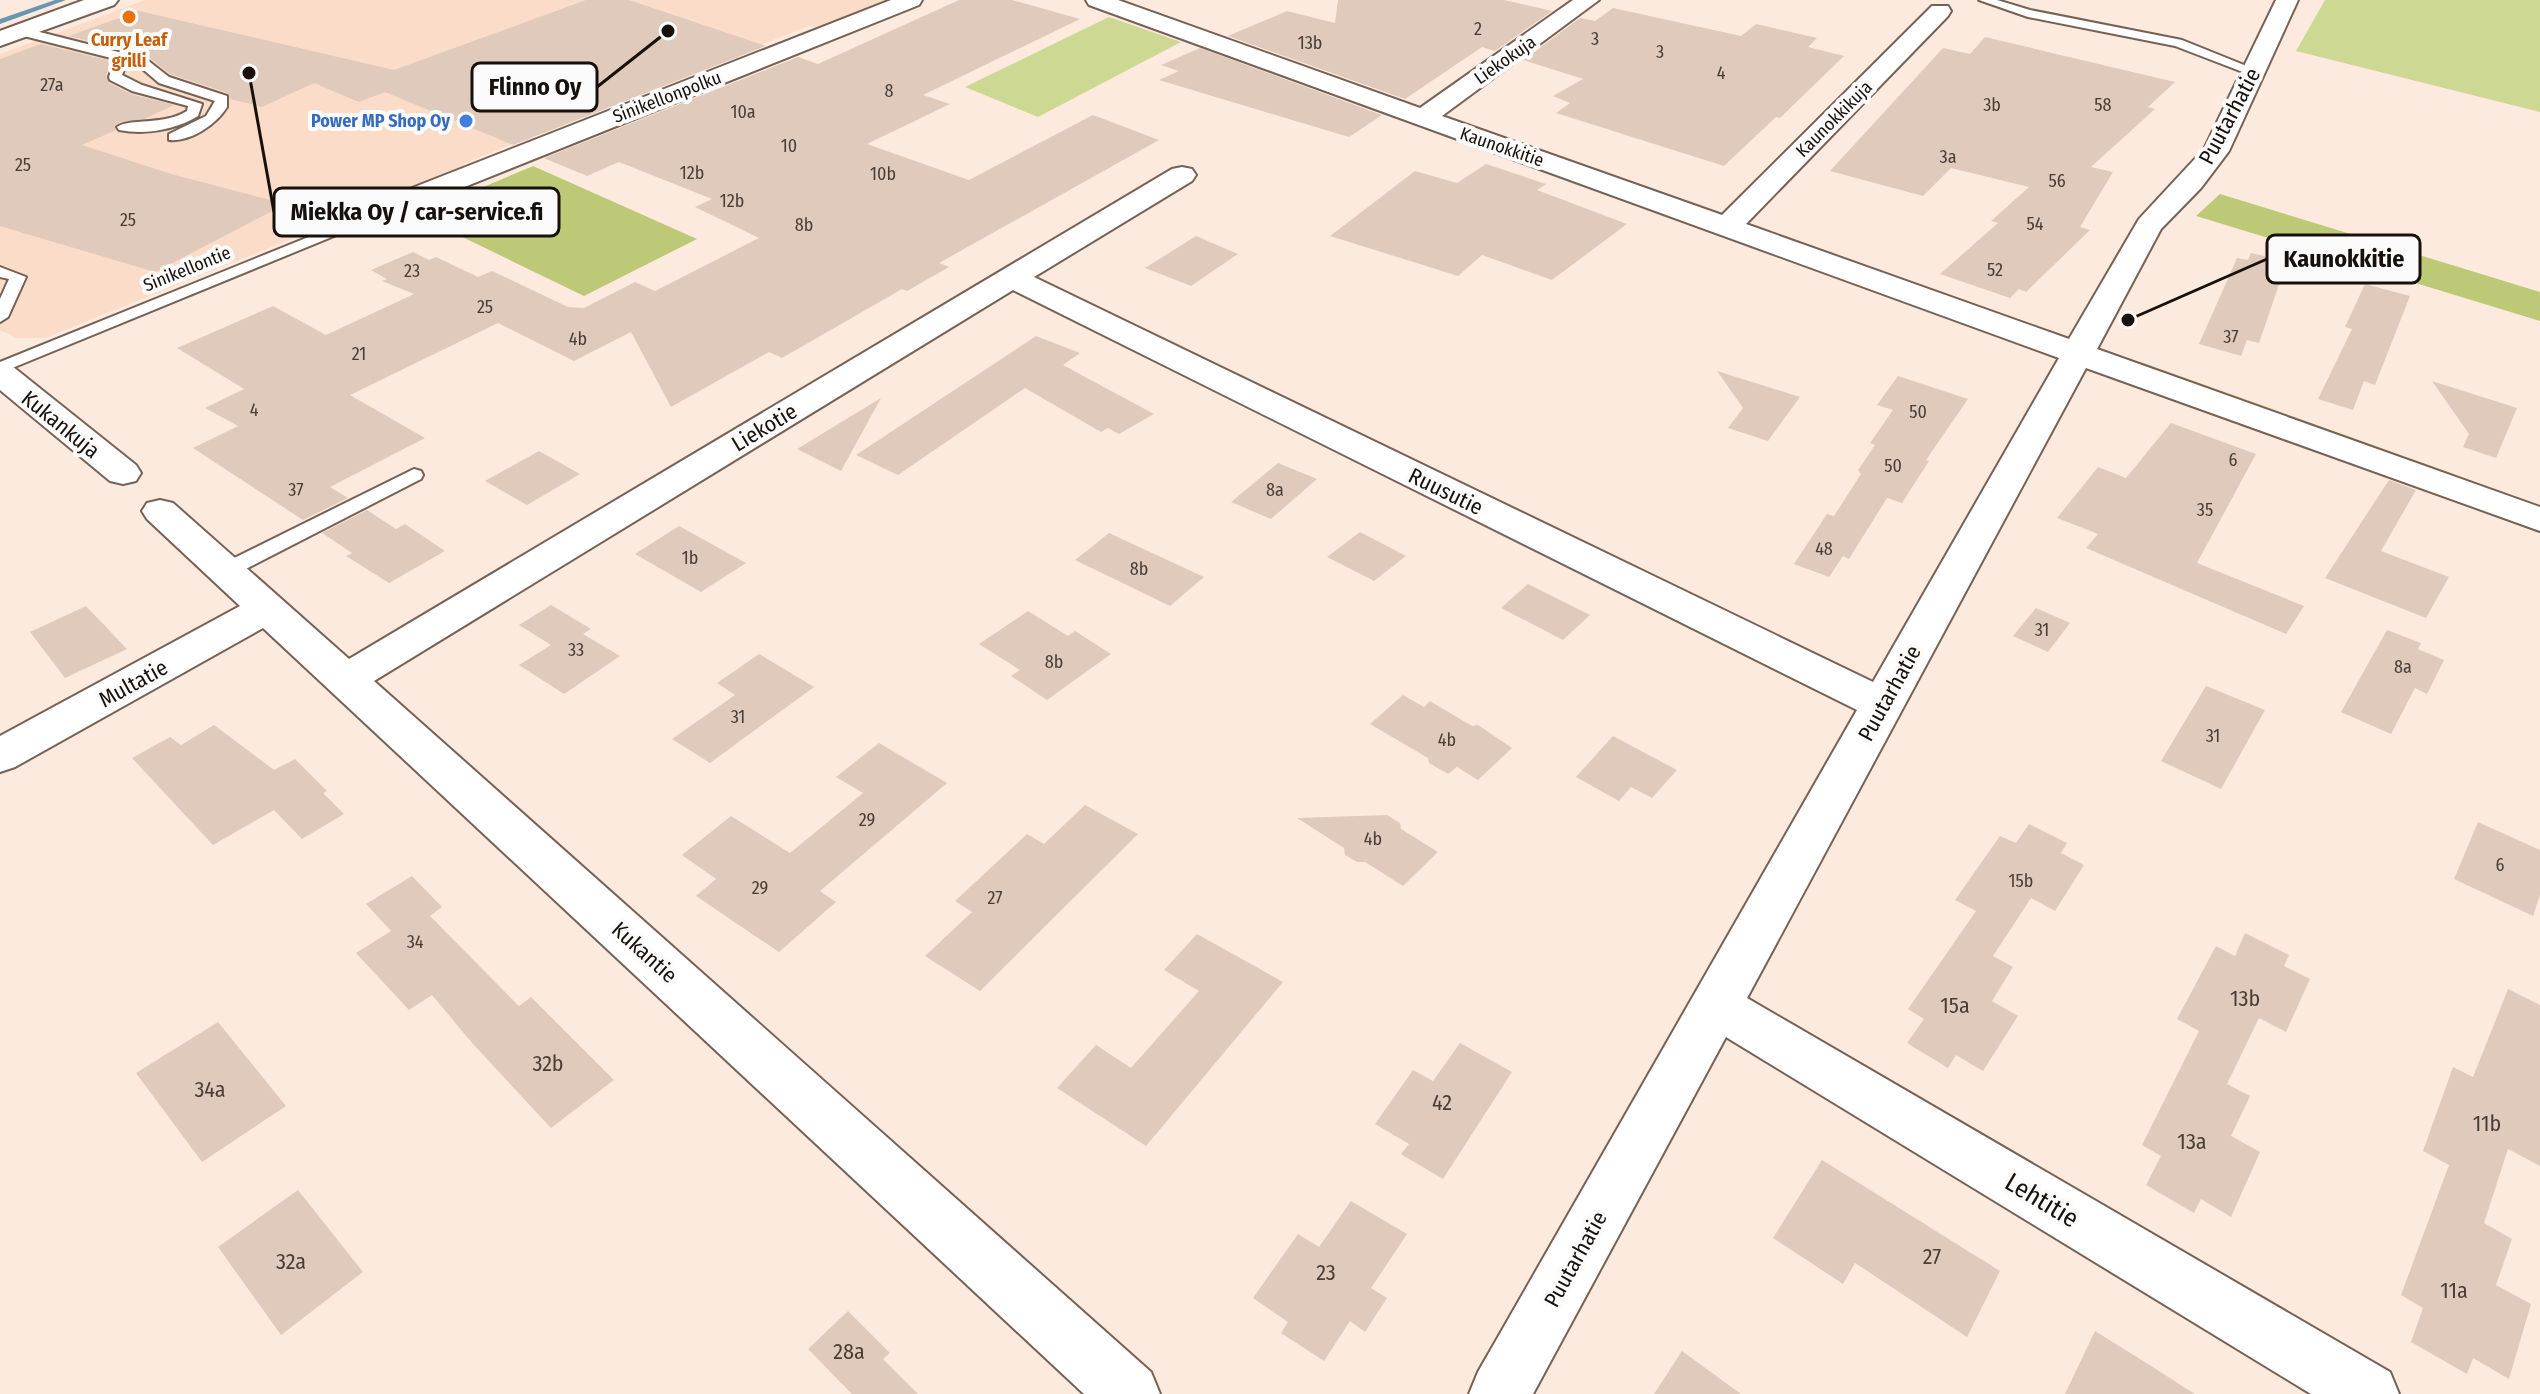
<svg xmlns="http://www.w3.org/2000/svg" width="2540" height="1394" viewBox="0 0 2540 1394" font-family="'Fira Sans Condensed',sans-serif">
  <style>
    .built { fill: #fadcc8 }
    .green { fill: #cdd893 }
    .forest { fill: #bdc976 }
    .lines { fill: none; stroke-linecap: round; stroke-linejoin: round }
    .stream { fill: #6a96b0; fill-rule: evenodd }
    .building { fill: #e0cabb }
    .service-casing { stroke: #766255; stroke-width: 4 }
    .minor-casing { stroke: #766255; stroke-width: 4 }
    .secondary-casing { stroke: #766255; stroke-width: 4 }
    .service { fill: #fff; fill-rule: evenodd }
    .minor { fill: #fff; fill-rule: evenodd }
    .secondary { fill: #fff; fill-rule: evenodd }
    .food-dot { fill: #e8710a; stroke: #fbfbfb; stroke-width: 3 }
    .shop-dot { fill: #3f7fe0; stroke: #fbfbfb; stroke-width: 3 }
    .labels { text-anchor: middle; stroke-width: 8; stroke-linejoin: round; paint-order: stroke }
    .number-label { font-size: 18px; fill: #493e37 }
    .far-food-label { font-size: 18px; font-weight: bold; fill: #c56008; stroke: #fbfbfb }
    .far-street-label { font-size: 18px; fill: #17100b; stroke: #fbfbfb }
    .far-shop-label { font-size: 18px; font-weight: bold; fill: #366cbe; stroke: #fbfbfb; text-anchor: end }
    .street-label { font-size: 22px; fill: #17100b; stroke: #fbfbfb }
    .near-number-label { font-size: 22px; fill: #493e37 }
    .near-street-label { font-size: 26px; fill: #17100b; stroke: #fbfbfb }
    .leader { fill: none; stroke: #17100b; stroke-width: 3 }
    .callout-dot { fill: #17100b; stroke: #fbfbfb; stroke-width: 3 }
    .callout { fill: #fbfbfb; stroke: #17100b; stroke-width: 3 }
    .callout-label { font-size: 24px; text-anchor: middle; font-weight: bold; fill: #17100b }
  </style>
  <rect width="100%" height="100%" fill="#fdeade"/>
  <path class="built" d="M 145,0 L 901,0 L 828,30 L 809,26 L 672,79 L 463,164 L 470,167 L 45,338 L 16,338 L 0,330 L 0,54 Z"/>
  <path class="green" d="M 2325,0 L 2540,0 L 2540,112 L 2296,51 Z
    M 1109,17 L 1181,42 L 1038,117 L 965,87 Z
    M 2141,362 L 2454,474 L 2452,478 L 2138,366 Z"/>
  <path class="forest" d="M 533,166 L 697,239 L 584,296 L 417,215 Z
    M 2220,194 L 2540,292 L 2540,321 L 2196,216 Z"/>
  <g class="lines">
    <path class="stream" d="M 55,0 L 66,0 L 0,24 L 0,19 Z"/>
  </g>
  <path class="building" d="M 586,0 L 629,0 L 766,46 L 513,145 L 385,92 L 359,102 L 314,83 L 262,107 L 255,105 L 230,99 L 228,93 L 170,74 L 147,56 L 69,36 L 139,11 L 394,70 Z
    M 959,0 L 1012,0 L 1080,19 L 923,95 L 950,104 L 867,144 L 969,180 L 1093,115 L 1159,140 L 939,263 L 949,267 L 907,291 L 902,289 L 782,358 L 769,352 L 671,407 L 631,332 L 574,361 L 498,323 L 350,395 L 425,438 L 330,487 L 348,498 L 303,520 L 193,448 L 238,426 L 205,408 L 244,389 L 177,348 L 273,306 L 326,335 L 414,294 L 382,281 L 387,279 L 371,270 L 413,252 L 429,260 L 436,257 L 478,277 L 492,271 L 568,307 L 584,308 L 635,282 L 655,291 L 759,238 L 695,207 L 712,199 L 619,162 L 587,176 L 544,158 L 798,57 L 818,64 Z
    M 1338,0 L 1504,0 L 1552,11 L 1495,51 L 1482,47 L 1405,99 L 1228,36 L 1287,11 L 1335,23 Z
    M 1613,8 L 1741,36 L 1756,24 L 1817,38 L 1808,47 L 1844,56 L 1780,118 L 1776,117 L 1724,166 L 1556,113 L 1570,103 L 1553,96 L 1583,79 L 1523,60 L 1580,18 L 1595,21 Z
    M 1985,37 L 2175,82 L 2148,107 L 2155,109 L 2091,167 L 2113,172 L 2080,227 L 2090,230 L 2026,292 L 2019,289 L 2010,298 L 1940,274 L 1998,223 L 1991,221 L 2029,187 L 1951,168 L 1923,196 L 1830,171 L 1943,48 L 1970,54 Z
    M 41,44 L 111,61 L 106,76 L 109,83 L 131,94 L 174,105 L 144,119 L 121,122 L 114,126 L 116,130 L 82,145 L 171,174 L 286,204 L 155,272 L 0,226 L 0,59 Z
    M 1200,48 L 1382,115 L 1349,137 L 1159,80 L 1179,71 L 1161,65 Z
    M 1486,164 L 1546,184 L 1537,190 L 1627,224 L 1552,280 L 1482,255 L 1458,276 L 1330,236 L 1415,171 L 1457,183 Z
    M 1196,236 L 1238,254 L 1191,286 L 1145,268 Z
    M 2251,253 L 2287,261 L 2259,343 L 2247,340 L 2241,356 L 2199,344 L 2237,258 L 2248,260 Z
    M 2365,284 L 2410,296 L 2375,385 L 2364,381 L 2353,410 L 2318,399 L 2352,329 L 2345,327 Z
    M 1036,336 L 1080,353 L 1063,365 L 1154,414 L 1119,434 L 1108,428 L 1101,432 L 1025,388 L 898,475 L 856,455 Z
    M 1717,371 L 1800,397 L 1768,441 L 1728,428 L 1743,408 Z
    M 1898,376 L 1968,399 L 1926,460 L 1929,461 L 1902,503 L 1887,498 L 1849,559 L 1843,556 L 1829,577 L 1794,564 L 1827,514 L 1834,516 L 1861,474 L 1858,470 L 1875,445 L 1870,443 L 1893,410 L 1877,405 Z
    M 2432,381 L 2517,408 L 2496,458 L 2463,447 L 2469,434 Z
    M 881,398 L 841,471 L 797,449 Z
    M 2171,423 L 2256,454 L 2197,563 L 2304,606 L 2286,634 L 2086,548 L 2098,534 L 2057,518 L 2098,467 L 2126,478 Z
    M 539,451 L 580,474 L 527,505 L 485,481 Z
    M 1278,463 L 1317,479 L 1271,519 L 1231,502 Z
    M 2389,480 L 2416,490 L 2381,551 L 2449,577 L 2426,618 L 2325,578 Z
    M 367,510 L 396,529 L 405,524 L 445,551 L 389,583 L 346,556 L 352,553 L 322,533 Z
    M 679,526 L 746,563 L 701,592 L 635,554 Z
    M 1360,532 L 1406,556 L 1374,581 L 1327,557 Z
    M 1109,533 L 1204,577 L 1170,606 L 1075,560 Z
    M 1528,584 L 1590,615 L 1563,640 L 1501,608 Z
    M 551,605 L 591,629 L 583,634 L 620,656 L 564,694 L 519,665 L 551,645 L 519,625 Z
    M 86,606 L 127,649 L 65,678 L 30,632 Z
    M 2036,608 L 2070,623 L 2048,652 L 2013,636 Z
    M 1028,611 L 1068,636 L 1075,631 L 1111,654 L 1047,700 L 1011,676 L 1020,670 L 979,644 Z
    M 2387,630 L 2421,643 L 2418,649 L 2444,660 L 2427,694 L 2415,688 L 2391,734 L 2341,712 Z
    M 759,654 L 814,687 L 710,763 L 672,739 L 735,695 L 717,683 Z
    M 2206,686 L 2265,710 L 2221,789 L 2161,761 Z
    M 1403,695 L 1424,707 L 1430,701 L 1472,726 L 1478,725 L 1512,748 L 1478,780 L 1457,767 L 1448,774 L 1429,763 L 1428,758 L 1370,724 Z
    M 214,725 L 274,770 L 295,759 L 327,791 L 323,793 L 344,814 L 302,839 L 274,810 L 213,845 L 132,758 L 170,737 L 181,745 Z
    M 1613,736 L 1677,770 L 1652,798 L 1631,787 L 1619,801 L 1576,777 Z
    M 879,743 L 947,783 L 820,891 L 836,902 L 779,952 L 696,896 L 716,879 L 682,855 L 731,816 L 790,853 L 863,793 L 836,777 Z
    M 1085,805 L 1138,834 L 980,991 L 925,956 L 972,912 L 955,901 L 1027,834 L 1044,844 Z
    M 1387,815 L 1400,823 L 1401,829 L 1438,852 L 1403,886 L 1365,862 L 1357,862 L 1345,855 L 1344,848 L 1297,818 Z
    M 2478,822 L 2540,850 L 2540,895 L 2533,916 L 2454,879 Z
    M 2029,824 L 2067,843 L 2061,853 L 2084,865 L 2055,911 L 2031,898 L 1993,956 L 2013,967 L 1992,1001 L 2018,1016 L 1983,1071 L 1956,1055 L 1948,1068 L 1907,1043 L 1924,1019 L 1908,1009 L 1976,911 L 1955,900 L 2000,836 L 2016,843 Z
    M 412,876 L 442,907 L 430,916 L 519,1006 L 531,997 L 614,1080 L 551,1128 L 473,1044 L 432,995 L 409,1010 L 356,953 L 391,931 L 366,904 Z
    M 2245,933 L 2289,955 L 2284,966 L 2310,979 L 2286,1032 L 2259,1018 L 2227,1084 L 2250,1096 L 2231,1136 L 2260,1152 L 2231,1217 L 2201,1199 L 2194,1213 L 2146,1185 L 2161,1156 L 2142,1145 L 2199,1031 L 2177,1019 L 2216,946 L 2235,956 Z
    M 1197,934 L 1283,982 L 1146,1146 L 1057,1088 L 1096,1045 L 1131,1068 L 1199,991 L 1164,970 Z
    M 2508,989 L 2540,1005 L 2540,1166 L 2508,1149 L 2484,1223 L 2512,1239 L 2496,1285 L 2531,1304 L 2509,1379 L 2473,1358 L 2467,1374 L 2411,1342 L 2423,1308 L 2401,1295 L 2449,1165 L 2423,1151 L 2453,1067 L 2473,1077 Z
    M 218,1022 L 286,1106 L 202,1162 L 136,1073 Z
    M 1460,1043 L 1512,1072 L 1443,1179 L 1401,1154 L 1409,1144 L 1375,1124 L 1413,1070 L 1433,1081 Z
    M 1822,1160 L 2000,1271 L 1967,1337 L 1855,1263 L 1843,1284 L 1773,1238 Z
    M 298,1190 L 363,1272 L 281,1335 L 218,1247 Z
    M 1351,1201 L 1407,1234 L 1371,1288 L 1387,1298 L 1365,1332 L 1350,1321 L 1324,1361 L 1281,1333 L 1288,1322 L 1253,1298 L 1298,1234 L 1319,1247 Z
    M 848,1311 L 890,1353 L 883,1359 L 918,1394 L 852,1394 L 808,1349 Z
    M 2095,1331 L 2140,1359 L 2195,1394 L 2065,1394 Z
    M 1682,1351 L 1741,1394 L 1654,1394 Z"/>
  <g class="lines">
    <defs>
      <path id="service" d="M 1979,0 L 1997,0 L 2030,10 L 2182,40 L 2259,71 L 2248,74 L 2175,46 L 2028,17 Z
        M 20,27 L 146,59 L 169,77 L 227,96 L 227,107 C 216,125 190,142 169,140 L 169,134 L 206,116 L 215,101 L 159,83 L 138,65 L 127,62 L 122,75 L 142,85 L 202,104 L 198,116 C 175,130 146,135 119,130 L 117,127 C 129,118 163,126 187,111 L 188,106 L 132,91 L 110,80 L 109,77 L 115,59 L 16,34 L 16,28 Z
        M 390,204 L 395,205 L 395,211 L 0,373 L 0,362 Z
        M 0,267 L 26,277 L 8,317 L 0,322 L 0,299 L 9,279 L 0,277 Z
        M 414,469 L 421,471 L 423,475 L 421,479 L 232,576 L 225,577 L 215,571 L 218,566 Z"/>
      <path id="minor" d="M 891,0 L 922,0 L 919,5 L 432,200 L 422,202 L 412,200 L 408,194 L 412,188 Z
        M 1086,0 L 1118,0 L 1420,108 L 1573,0 L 1599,0 L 1442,116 L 1722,215 L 1932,6 L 1948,6 L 1951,11 L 1948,16 L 1746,224 L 2069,339 L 2139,219 L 2204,149 L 2276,0 L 2298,0 L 2229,151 L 2201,188 L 2161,229 L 2097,349 L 2540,507 L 2540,531 L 2086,368 L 1747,998 L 2390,1372 L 2399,1394 L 2311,1394 L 1726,1037 L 1533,1394 L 1469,1394 L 1478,1372 L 1857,710 L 1013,290 L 374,681 L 1151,1372 L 1160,1394 L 1084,1394 L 263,628 L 15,767 L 0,772 L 0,736 L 240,606 L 147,519 L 142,511 L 147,503 L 160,500 L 173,503 L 349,659 L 1172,169 L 1182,167 L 1192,169 L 1196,175 L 1192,181 L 1034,277 L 1873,682 L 2059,358 L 1089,5 Z
        M 0,363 L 12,366 L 136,465 L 141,473 L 136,481 L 123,484 L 110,481 L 0,390 Z"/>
      <path id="secondary" d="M 84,0 L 118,0 L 114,5 L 0,46 L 0,31 Z"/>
    </defs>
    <use href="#service" class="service-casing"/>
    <use href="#minor" class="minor-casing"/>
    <use href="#secondary" class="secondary-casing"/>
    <use href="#service" class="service"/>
    <use href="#minor" class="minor"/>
    <use href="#secondary" class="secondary"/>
  </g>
  <circle class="food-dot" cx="129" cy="17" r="8"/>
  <circle class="shop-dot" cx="466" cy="121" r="8"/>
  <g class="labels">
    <g class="number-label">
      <text x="1478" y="35">2</text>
      <text x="1595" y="45">3</text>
      <text x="1310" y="49">13b</text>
      <text x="1660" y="58">3</text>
      <text x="1721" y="79">4</text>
      <text x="52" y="91">27a</text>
      <text x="889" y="97">8</text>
      <text x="1992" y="111">3b</text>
      <text x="2103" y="111">58</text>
      <text x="743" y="118">10a</text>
      <text x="789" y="152">10</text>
      <text x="1948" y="163">3a</text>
      <text x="23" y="171">25</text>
      <text x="692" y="179">12b</text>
      <text x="883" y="180">10b</text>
      <text x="2057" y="187">56</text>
      <text x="732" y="207">12b</text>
      <text x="128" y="226">25</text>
      <text x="2035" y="230">54</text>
      <text x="804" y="231">8b</text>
      <text x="1995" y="276">52</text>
      <text x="412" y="277">23</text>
      <text x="485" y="313">25</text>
      <text x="2231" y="343">37</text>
      <text x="578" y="345">4b</text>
      <text x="359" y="360">21</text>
      <text x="254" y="416">4</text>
      <text x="1918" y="418">50</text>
      <text x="2233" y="466">6</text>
      <text x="1893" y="472">50</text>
      <text x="296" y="496">37</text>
      <text x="1275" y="496">8a</text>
      <text x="2205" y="516">35</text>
      <text x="1824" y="555">48</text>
      <text x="690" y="564">1b</text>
      <text x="1139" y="575">8b</text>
      <text x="2042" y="636">31</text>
      <text x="576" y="656">33</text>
      <text x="1054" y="668">8b</text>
      <text x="2403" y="673">8a</text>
      <text x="738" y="723">31</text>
      <text x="2213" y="742">31</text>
      <text x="1447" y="746">4b</text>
      <text x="867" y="826">29</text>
      <text x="1373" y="845">4b</text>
      <text x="2500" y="871">6</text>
      <text x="2021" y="887">15b</text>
      <text x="760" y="894">29</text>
      <text x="995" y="904">27</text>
      <text x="415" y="948">34</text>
    </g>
    <g class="far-food-label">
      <text x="129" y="46">Curry Leaf<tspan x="129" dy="21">grilli</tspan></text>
    </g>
    <g class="far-street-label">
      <text transform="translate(1505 60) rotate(-35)" y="6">Liekokuja</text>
      <text transform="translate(667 97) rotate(-21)" y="6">Sinikellonpolku</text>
      <text transform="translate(1834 119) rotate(-45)" y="6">Kaunokkikuja</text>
      <text transform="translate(1502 147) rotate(19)" y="6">Kaunokkitie</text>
      <text transform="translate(187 269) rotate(-22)" y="6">Sinikellontie</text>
    </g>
    <g class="far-shop-label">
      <text x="450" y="127">Power MP Shop Oy</text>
    </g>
    <g class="street-label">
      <text transform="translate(2229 116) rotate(-62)" y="8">Puutarhatie</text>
      <text transform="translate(61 424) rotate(39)" y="8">Kukankuja</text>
      <text transform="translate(764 427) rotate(-31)" y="8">Liekotie</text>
      <text transform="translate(1446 491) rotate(26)" y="8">Ruusutie</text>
      <text transform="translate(133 683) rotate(-29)" y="8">Multatie</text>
      <text transform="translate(1889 693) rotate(-61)" y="8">Puutarhatie</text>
      <text transform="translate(645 952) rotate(42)" y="8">Kukantie</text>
      <text transform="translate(1575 1259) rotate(-61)" y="8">Puutarhatie</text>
    </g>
    <g class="near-number-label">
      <text x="2245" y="1006">13b</text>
      <text x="1955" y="1013">15a</text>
      <text x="548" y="1071">32b</text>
      <text x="210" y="1097">34a</text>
      <text x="1442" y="1110">42</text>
      <text x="2487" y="1131">11b</text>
      <text x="2192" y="1149">13a</text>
      <text x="1932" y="1264">27</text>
      <text x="291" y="1269">32a</text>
      <text x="1326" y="1280">23</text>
      <text x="2454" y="1298">11a</text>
      <text x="849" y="1359">28a</text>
    </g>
    <g class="near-street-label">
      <text transform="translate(2042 1200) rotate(31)" y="9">Lehtitie</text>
    </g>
  </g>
  <path class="leader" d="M668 31L597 87M249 73L274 212M2128 320L2267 259"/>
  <g class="callout-dot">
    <circle cx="668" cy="31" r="8"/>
    <circle cx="249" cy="73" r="8"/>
    <circle cx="2128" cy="320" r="8"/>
  </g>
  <g class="callout">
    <rect x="472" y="63" width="125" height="48" rx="8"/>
    <rect x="274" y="188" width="285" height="48" rx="8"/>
    <rect x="2267" y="235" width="153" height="48" rx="8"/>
  </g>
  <g class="callout-label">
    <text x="535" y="95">Flinno Oy</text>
    <text x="417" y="220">Miekka Oy / car-service.fi</text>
    <text x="2344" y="267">Kaunokkitie</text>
  </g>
</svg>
